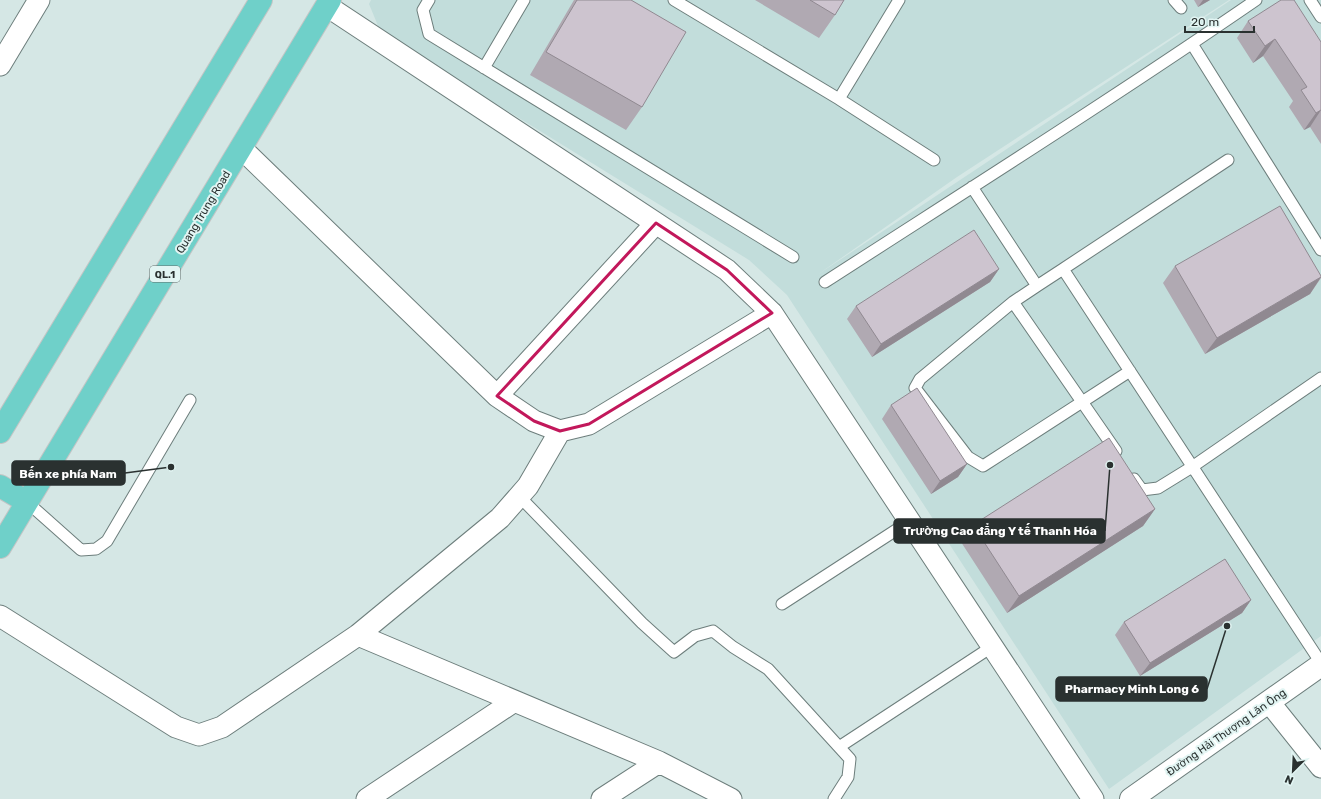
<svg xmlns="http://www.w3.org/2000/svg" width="1321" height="799" viewBox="0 0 1321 799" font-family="Rubik,sans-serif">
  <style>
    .built { fill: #c2dddb }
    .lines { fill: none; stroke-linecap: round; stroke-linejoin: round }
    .lane-casing { stroke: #6d7e7c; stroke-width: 13 }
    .street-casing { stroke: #6d7e7c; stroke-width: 23 }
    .secondary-casing { stroke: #6d7e7c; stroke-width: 24 }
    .highway-casing { stroke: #c3c5c5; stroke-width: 24 }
    .lane { stroke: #fff; stroke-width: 11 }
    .street { stroke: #fff; stroke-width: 21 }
    .secondary { stroke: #fff; stroke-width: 22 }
    .highway { stroke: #6fd0c9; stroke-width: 22 }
    .wall { fill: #b0a9b2 }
    .shaded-wall { fill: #908991 }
    .building { fill: #cdc4cf; stroke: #908991 }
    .marked { fill: none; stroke: #c2185b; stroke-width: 3; stroke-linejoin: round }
    .labels { text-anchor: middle; stroke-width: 4; stroke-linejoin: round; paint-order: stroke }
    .shield { fill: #e2f5f3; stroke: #616c6a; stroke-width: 1 }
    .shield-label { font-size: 10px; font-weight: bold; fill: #2a3130 }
    .street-label { font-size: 11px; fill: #2a3130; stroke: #e2f5f3 }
    .leader { fill: none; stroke: #2a3130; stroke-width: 1.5 }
    .callout-dot { fill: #2a3130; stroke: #e2f5f3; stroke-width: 1.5 }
    .callout { fill: #2a3130; stroke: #2a3130; stroke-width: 1.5 }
    .callout-label { font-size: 12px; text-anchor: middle; font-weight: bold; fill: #fff }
  </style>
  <rect width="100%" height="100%" fill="#d5e7e5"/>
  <path class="built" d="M 371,0 L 1229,0 L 957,177 L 817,275 L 1231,0 L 1321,0 L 1321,636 L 1109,789 L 787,295 L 749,260 L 381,33 L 369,4 Z"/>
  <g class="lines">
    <defs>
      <path id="lane" d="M 429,0 L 423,10 L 429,34 L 793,257
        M 674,0 L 839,99 L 934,160
        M 1174,0 L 1181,8
        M 1310,0 L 1321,17
        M 1192,44 L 1321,250
        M 484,68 L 524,0
        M 839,99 L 899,0
        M 972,187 L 1037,286 L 1063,269 L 1321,663
        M 1063,269 L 1228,160
        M 825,282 C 969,189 1115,97 1256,0
        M 1037,286 L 1013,302 L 1116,451
        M 1013,302 L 920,379 L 915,388 L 968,457 L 983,466 L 1130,371
        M 1134,479 L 1142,490 L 1158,488 L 1192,467 L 1321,378
        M 519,496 L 642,623 L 674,652 L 695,636 L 713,631 L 733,647 L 768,669 L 850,759 L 848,777 L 834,799
        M 27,502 L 81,550 L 96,549 L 107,541 L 190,400
        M 782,604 L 910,521
        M 839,747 L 993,646"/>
      <path id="street" d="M 327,6 L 727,270 L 772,313 L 1093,799
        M 0,65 L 39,0
        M 241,148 L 497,396 L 534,421 L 560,431 L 589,424 L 772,313
        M 497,396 L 656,223
        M 0,616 L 176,727 L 199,735 L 222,727 L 358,635 L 500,518 L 528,486 L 560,431
        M 358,635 L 659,762 L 731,799
        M 1269,702 L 1321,767
        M 367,799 L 513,702
        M 602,799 L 659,762"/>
      <path id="secondary" d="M 1131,799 L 1321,665"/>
      <path id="highway" d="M 0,432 L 261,0
        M 0,486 L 27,502
        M 0,547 L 330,0"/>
    </defs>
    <use href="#lane" class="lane-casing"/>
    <use href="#street" class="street-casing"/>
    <use href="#secondary" class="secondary-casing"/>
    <use href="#highway" class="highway-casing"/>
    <use href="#lane" class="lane"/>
    <use href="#street" class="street"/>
    <use href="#secondary" class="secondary"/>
    <use href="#highway" class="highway"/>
  </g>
  <path class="wall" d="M 574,0 L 631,0 L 642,107 L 626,130 L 530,75 Z
    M 755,0 L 844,0 L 835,15 L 819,38 Z
    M 1194,0 L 1210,0 L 1198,7 Z
    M 1248,21 L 1321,42 L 1321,144 L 1310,127 L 1304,130 L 1289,107 L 1293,101 L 1263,56 L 1253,63 L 1237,38 Z
    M 1175,266 L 1321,276 L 1321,278 L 1310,294 L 1205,354 L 1163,283 Z
    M 999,269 L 990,282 L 872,357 L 847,319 L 856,306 Z
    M 891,405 L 967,464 L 958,477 L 931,494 L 882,419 Z
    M 1155,509 L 1143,526 L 1007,613 L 961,542 L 973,525 Z
    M 1251,600 L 1242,613 L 1140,676 L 1115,635 L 1124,622 Z"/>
  <path class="shaded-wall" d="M 1203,0 L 1210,0 L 1198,7 Z
    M 1275,39 L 1263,56 L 1253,63 L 1265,46 Z
    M 1321,110 L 1310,127 L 1304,130 L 1316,113 Z
    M 999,269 L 990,282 L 872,357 L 881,344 Z
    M 1321,277 L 1310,294 L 1205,354 L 1217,338 Z
    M 967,464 L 958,477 L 931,494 L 940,481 Z
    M 1155,509 L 1143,526 L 1007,613 L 1019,596 Z
    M 1251,600 L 1242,613 L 1140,676 L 1150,663 Z"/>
  <path class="building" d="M 577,0 L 631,0 L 686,32 L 642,107 L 546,52 Z
    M 810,0 L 844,0 L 835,15 Z
    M 1281,0 L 1294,0 L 1321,42 L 1321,110 L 1316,113 L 1301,90 L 1307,87 L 1275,39 L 1265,46 L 1248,21 Z
    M 1280,206 L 1321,276 L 1321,277 L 1217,338 L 1175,266 Z
    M 974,230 L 999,269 L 881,344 L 856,306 Z
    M 917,388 L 967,464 L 940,481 L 891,405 Z
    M 1109,438 L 1155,509 L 1019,596 L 973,525 Z
    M 1225,559 L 1251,600 L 1150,663 L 1124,622 Z"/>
  <path class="marked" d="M 656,223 L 727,270 L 772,313 L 589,424 L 560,431 L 534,421 L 497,396 Z"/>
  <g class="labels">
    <rect class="shield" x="150" y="266" width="30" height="16" rx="3"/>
    <g class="shield-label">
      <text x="165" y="278">QL.1</text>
    </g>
    <g class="street-label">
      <text transform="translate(203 212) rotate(-59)" y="4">Quang Trung Road</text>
      <text transform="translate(1226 732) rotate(-35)" y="4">Đường Hải Thượng Lãn Ông</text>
    </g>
  </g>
  <path class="leader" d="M171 467L125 473M1110 465L1105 531M1227 626L1207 689"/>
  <g class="callout-dot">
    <circle cx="171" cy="467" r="4"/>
    <circle cx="1110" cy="465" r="4"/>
    <circle cx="1227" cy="626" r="4"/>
  </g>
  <g class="callout">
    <rect x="12" y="461" width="113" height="24" rx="4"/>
    <rect x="894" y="519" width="211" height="24" rx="4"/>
    <rect x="1056" y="677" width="151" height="24" rx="4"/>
  </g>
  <g class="callout-label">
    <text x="68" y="478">Bến xe phía Nam</text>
    <text x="1000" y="535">Trường Cao đẳng Y tế Thanh Hóa</text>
    <text x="1132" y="693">Pharmacy Minh Long 6</text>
  </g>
  <g transform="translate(1293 771) rotate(204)" stroke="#e2f5f3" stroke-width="3" paint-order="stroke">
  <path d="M0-3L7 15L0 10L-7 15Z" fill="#2a3130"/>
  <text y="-6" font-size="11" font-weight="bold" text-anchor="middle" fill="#2a3130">N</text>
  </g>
  <path d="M1185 26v6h69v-6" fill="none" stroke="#2a3130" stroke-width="2"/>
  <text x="1191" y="26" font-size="12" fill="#2a3130" stroke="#e2f5f3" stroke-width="3" paint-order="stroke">20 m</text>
</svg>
